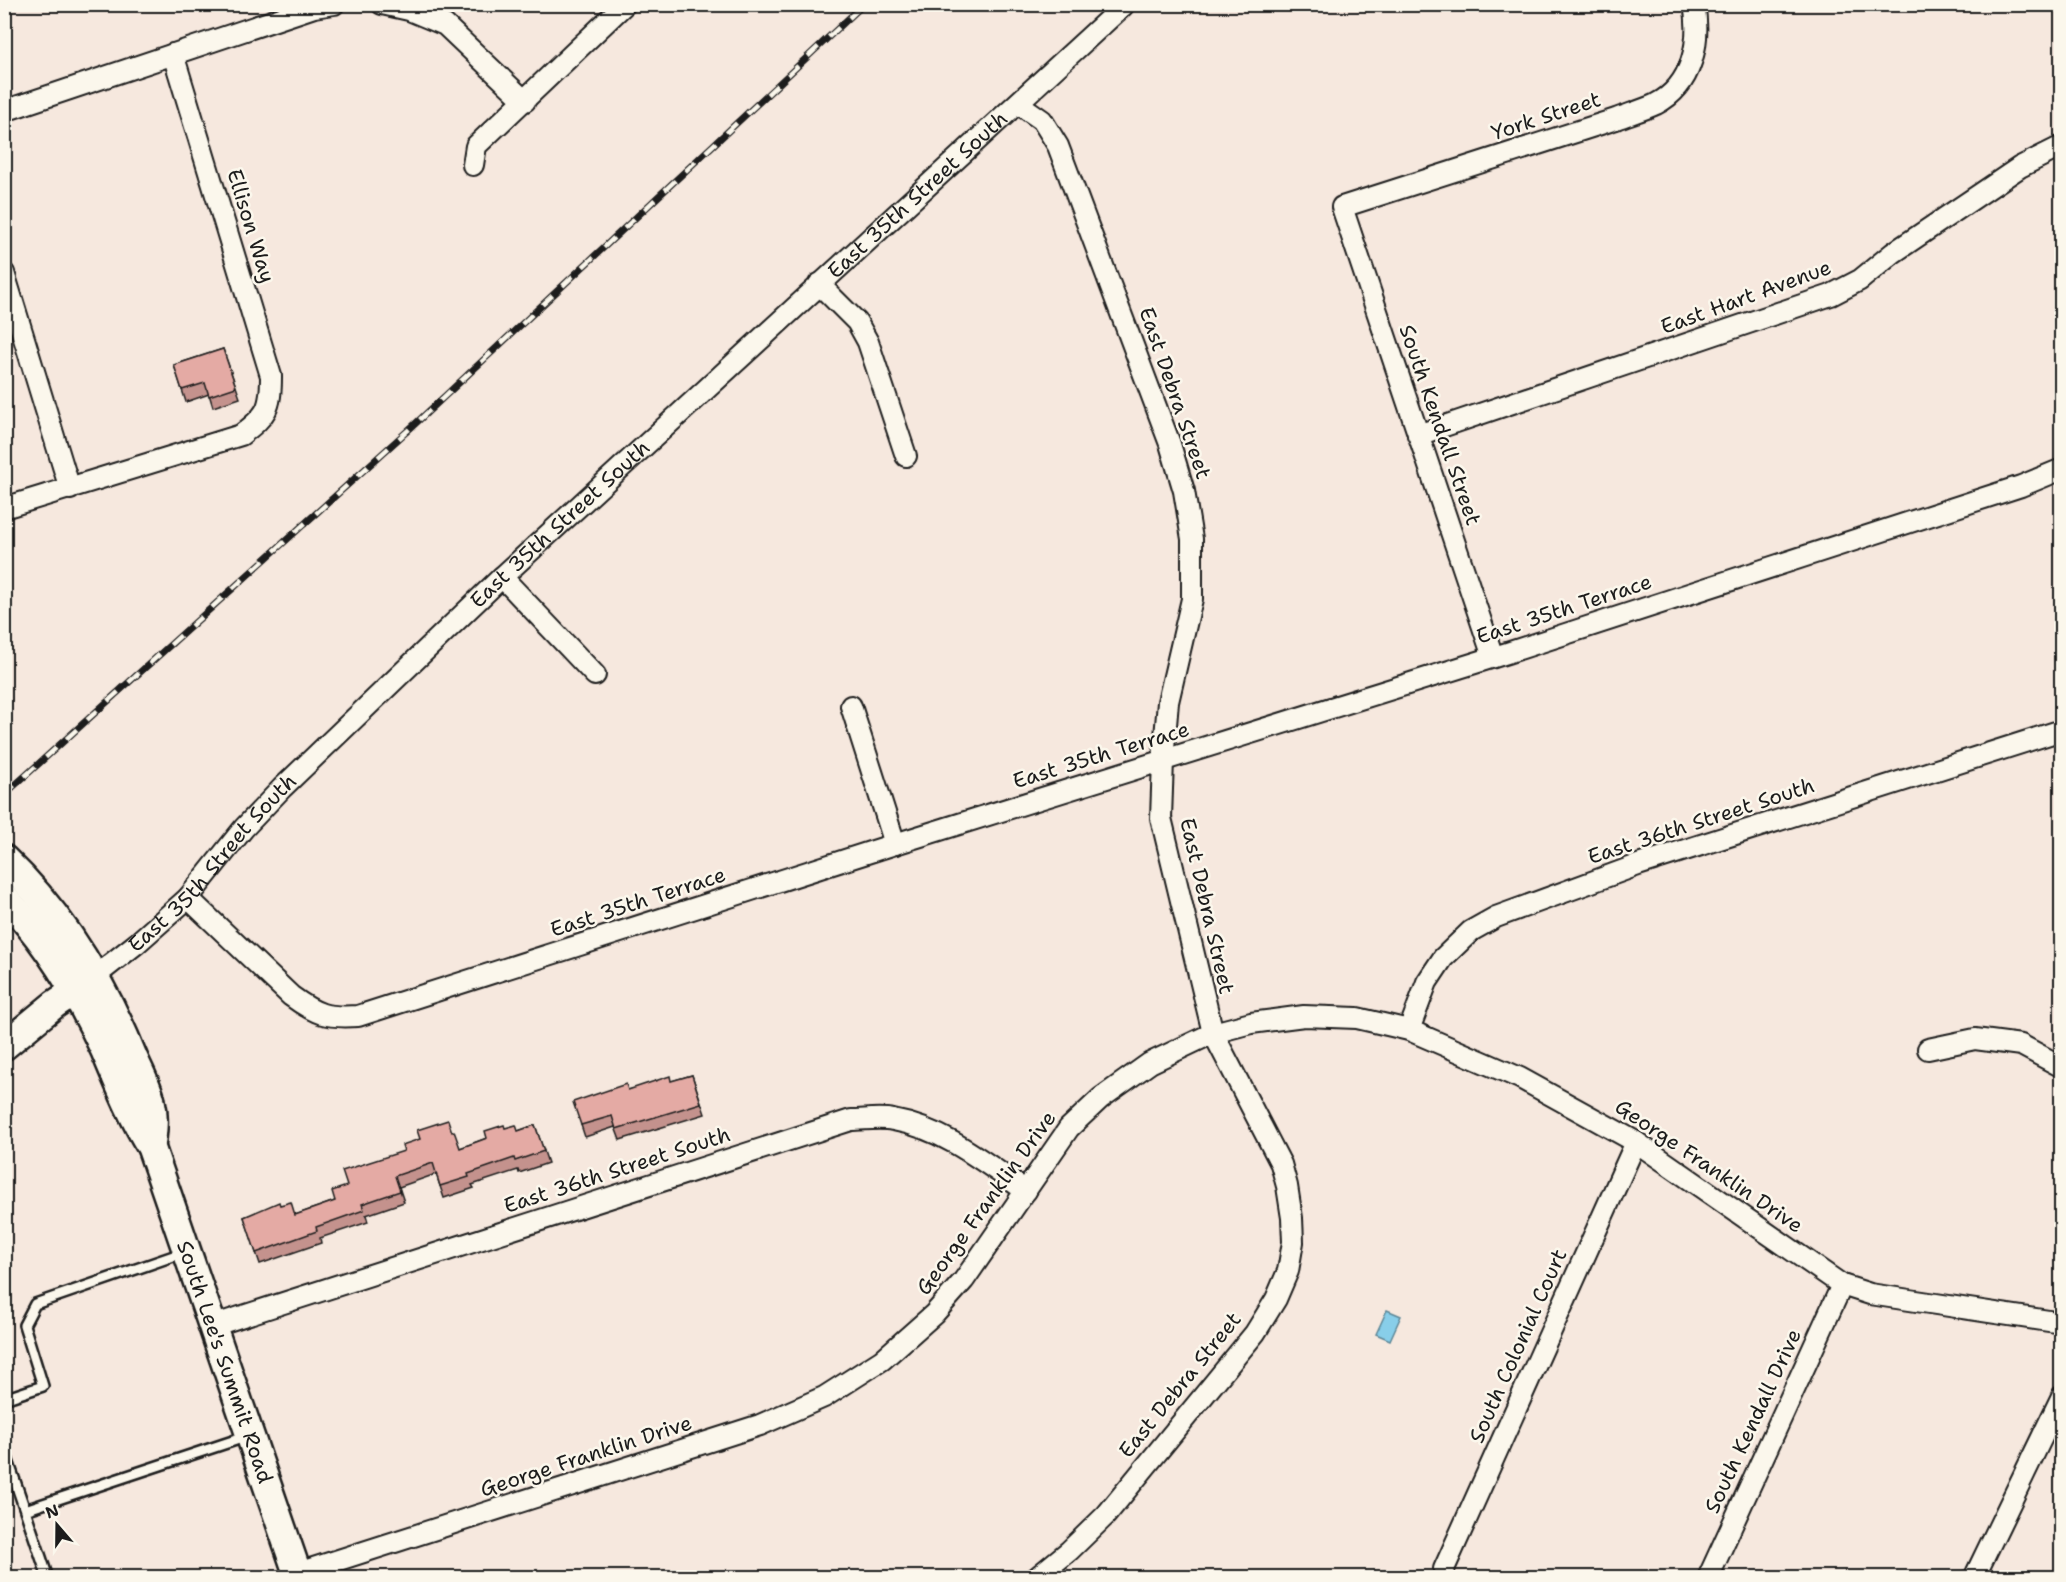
<svg xmlns="http://www.w3.org/2000/svg" width="2066" height="1582" viewBox="0 0 2066 1582" font-family="'Shantell Sans',sans-serif">
  <style>
    .water { fill: #88cee9; stroke: #5d8797; stroke-width: 1.5 }
    .lines { fill: none; stroke-linecap: round; stroke-linejoin: round }
    .lane-casing { stroke: #1c1c1c; stroke-width: 14 }
    .street-casing { stroke: #1c1c1c; stroke-width: 24 }
    .secondary-casing { stroke: #1c1c1c; stroke-width: 32 }
    .lane { stroke: #fbf7ec; stroke-width: 9 }
    .street { stroke: #fbf7ec; stroke-width: 20 }
    .secondary { stroke: #fbf7ec; stroke-width: 27 }
    .rail-casing { stroke: #1c1c1c; stroke-width: 7 }
    .rail { stroke: #fbf7ec; stroke-width: 4.5; stroke-dasharray: 14; stroke-linecap: butt }
    .wall { fill: #c4928d; stroke: #1c1c1c; stroke-width: 1.5 }
    .building { fill: #e4aaa4; stroke: #1c1c1c; stroke-width: 1.5 }
    .labels { text-anchor: middle; stroke-width: 5; stroke-linejoin: round; paint-order: stroke }
    .street-label { font-size: 21px; fill: #1c1c1c; stroke: #fbf7ec }
  </style>
  <rect width="100%" height="100%" fill="#f6e8de"/>
  <filter id="ink" filterUnits="userSpaceOnUse"><feTurbulence type="fractalNoise" baseFrequency=".0167" numOctaves="2"/><feDisplacementMap in="SourceGraphic" scale="12" xChannelSelector="R" yChannelSelector="G"/><feConvolveMatrix kernelMatrix="1 2 1 2 8 2 1 2 1" color-interpolation-filters="sRGB"/></filter>
  <g filter="url(#ink)">
    <path class="water" d="M 1387,1310 L 1401,1316 L 1390,1340 L 1376,1334 Z"/>
    <g class="lines">
      <defs>
        <path id="lane" d="M 4,1399 L 43,1386 L 24,1325 L 35,1304 L 185,1252
          M 4,1449 L 25,1510 L 248,1436
          M 25,1510 L 48,1578"/>
        <g id="street">
          <path d="M 382,4 L 409,10 L 445,25 L 525,101"/>
          <path d="M 1019,104 L 1042,120 L 1058,146 L 1170,444 L 1184,491 L 1192,539 L 1192,599 L 1168,702 L 1163,760 L 1161,818 L 1213,1033 L 1281,1164 L 1287,1186 L 1292,1218 L 1293,1242 L 1288,1271 L 1276,1299 L 1255,1333 L 1106,1515 L 1069,1551 L 1036,1578"/>
          <path d="M 4,111 L 314,7 L 334,4"/>
          <path d="M 473,165 L 476,146 L 625,4"/>
          <path d="M 4,273 L 70,489"/>
          <path d="M 819,284 L 857,322 L 868,342 L 906,456"/>
          <path d="M 1418,435 L 1831,295 L 1860,280 L 1893,253 L 2020,167 L 2062,146"/>
          <path d="M 4,508 L 241,435 C 267,415 271,409 271,376 L 173,54"/>
          <path d="M 502,577 L 595,675"/>
          <path d="M 1493,657 L 1342,207 L 1616,119 C 1629,114 1643,110 1656,104 C 1693,85 1701,41 1694,4"/>
          <path d="M 851,706 L 895,844"/>
          <path d="M 188,898 L 291,996 C 317,1015 326,1018 358,1016 L 895,844 L 1507,653 L 2021,486 L 2062,469"/>
          <path id="s1" d="M 94,977 L 136,944 L 188,898 L 244,828 L 282,788 L 502,577 L 1123,6"/>
          <path d="M 1409,1030 L 1427,982 L 1443,958 L 1471,931 L 1496,917 L 1638,865 L 2062,730"/>
          <path d="M 1928,1049 L 1975,1039 L 2021,1045 L 2062,1067"/>
          <path d="M 212,1326 L 851,1120 C 864,1120 880,1117 893,1120 C 944,1129 984,1162 1026,1191"/>
          <path d="M 1444,1569 L 1636,1142"/>
          <path d="M 298,1573 L 760,1425 L 824,1397 L 882,1360 L 934,1314 L 964,1280 L 1069,1128 L 1101,1098 L 1150,1063 L 1213,1033 L 1251,1023 L 1304,1016 L 1357,1018 L 1409,1030 L 1520,1078 L 1636,1142 L 1842,1285 L 1870,1294 L 2062,1323"/>
          <path d="M 1708,1578 L 1842,1285"/>
          <path d="M 1974,1578 L 2062,1396"/>
        </g>
        <g id="secondary">
          <path d="M 4,859 C 63,915 104,984 134,1059 C 140,1072 148,1087 151,1101 C 155,1117 153,1132 151,1147"/>
          <path id="s2" d="M 4,897 C 47,941 80,996 105,1051 C 119,1084 132,1117 151,1147 L 299,1578"/>
          <path d="M 4,1046 L 55,1004 L 89,981"/>
        </g>
      </defs>
      <use href="#lane" class="lane-casing"/>
      <use href="#street" class="street-casing"/>
      <use href="#secondary" class="secondary-casing"/>
      <use href="#lane" class="lane"/>
      <use href="#street" class="street"/>
      <use href="#secondary" class="secondary"/>
      <defs>
        <path id="rail" d="M 4,795 L 415,424 L 864,4"/>
      </defs>
      <use href="#rail" class="rail-casing"/>
      <use href="#rail" class="rail"/>
    </g>
    <path class="wall" d="M 223,349 L 240,398 L 213,407 L 209,394 L 186,402 L 174,365 Z
      M 692,1075 L 705,1114 L 620,1140 L 615,1127 L 585,1137 L 581,1125 L 628,1090 L 672,1081 Z
      M 535,1125 L 548,1163 L 519,1173 L 518,1170 L 472,1185 L 474,1188 L 444,1198 L 436,1174 L 399,1187 L 404,1202 L 366,1215 L 368,1222 L 320,1238 L 321,1243 L 260,1264 L 244,1217 L 280,1205 L 295,1215 L 335,1201 L 347,1186 L 404,1151 L 420,1139 L 452,1132 L 460,1148 L 487,1138 L 506,1128 L 518,1131 Z"/>
    <path class="building" d="M 223,349 L 236,387 L 209,396 L 205,383 L 182,390 L 174,365 Z
      M 692,1075 L 701,1103 L 616,1129 L 612,1116 L 581,1125 L 573,1102 L 626,1084 L 628,1090 L 670,1076 L 671,1081 Z
      M 448,1120 L 452,1132 L 454,1131 L 460,1148 L 487,1138 L 485,1131 L 504,1125 L 505,1128 L 516,1125 L 518,1131 L 535,1125 L 544,1151 L 515,1161 L 514,1158 L 468,1174 L 469,1177 L 440,1186 L 433,1163 L 395,1176 L 400,1191 L 362,1204 L 364,1210 L 316,1227 L 317,1231 L 256,1253 L 244,1217 L 279,1202 L 280,1205 L 291,1202 L 295,1215 L 335,1201 L 332,1191 L 347,1186 L 342,1171 L 404,1151 L 402,1145 L 420,1139 L 417,1130 Z"/>
  </g>
  <g class="labels">
    <g class="street-label">
      <text transform="translate(1546 116) rotate(-18)" y="7">York Street</text>
      <text dy="7" stroke="none"><textPath href="#s1" startOffset="1137">East 35th Street South</textPath></text>
      <text transform="translate(251 226) rotate(73)" y="7">Ellison Way</text>
      <text transform="translate(1746 297) rotate(-20)" y="7">East Hart Avenue</text>
      <text transform="translate(1175 393) rotate(71)" y="7">East Debra Street</text>
      <text transform="translate(1440 425) rotate(71)" y="7">South Kendall Street</text>
      <text dy="7" stroke="none"><textPath href="#s1" startOffset="651">East 35th Street South</textPath></text>
      <text transform="translate(1564 609) rotate(-18)" y="7">East 35th Terrace</text>
      <text transform="translate(1101 755) rotate(-17)" y="7">East 35th Terrace</text>
      <text transform="translate(1701 821) rotate(-18)" y="7">East 36th Street South</text>
      <text dy="7" stroke="none"><textPath href="#s1" startOffset="165">East 35th Street South</textPath></text>
      <text transform="translate(638 902) rotate(-18)" y="7">East 35th Terrace</text>
      <text transform="translate(1207 906) rotate(77)" y="7">East Debra Street</text>
      <text transform="translate(1709 1166) rotate(34)" y="7">George Franklin Drive</text>
      <text transform="translate(617 1170) rotate(-18)" y="7">East 36th Street South</text>
      <text transform="translate(986 1203) rotate(-54)" y="7">George Franklin Drive</text>
      <text transform="translate(1518 1346) rotate(-66)" y="7">South Colonial Court</text>
      <text dy="7" stroke="none"><textPath href="#s2" startOffset="519">South Lee's Summit Road</textPath></text>
      <text transform="translate(1180 1385) rotate(-51)" y="7">East Debra Street</text>
      <text transform="translate(1753 1421) rotate(-65)" y="7">South Kendall Drive</text>
      <text transform="translate(586 1456) rotate(-18)" y="7">George Franklin Drive</text>
    </g>
  </g>
  <rect width="2066" height="1582" fill="none" stroke="#fbf7ec" stroke-width="24"/>
  <rect x="12" y="12" width="2042" height="1558" fill="none" stroke="#1c1c1c" stroke-width="2" filter="url(#ink)"/>
  <g transform="translate(57 1525) rotate(340)" stroke="#fbf7ec" stroke-width="4.5" paint-order="stroke">
  <path d="M0-4.5L10 22L0 15L-10 22Z" fill="#1c1c1c"/>
  <text y="-9" font-size="16" font-weight="bold" text-anchor="middle" fill="#1c1c1c">N</text>
  </g>
</svg>
